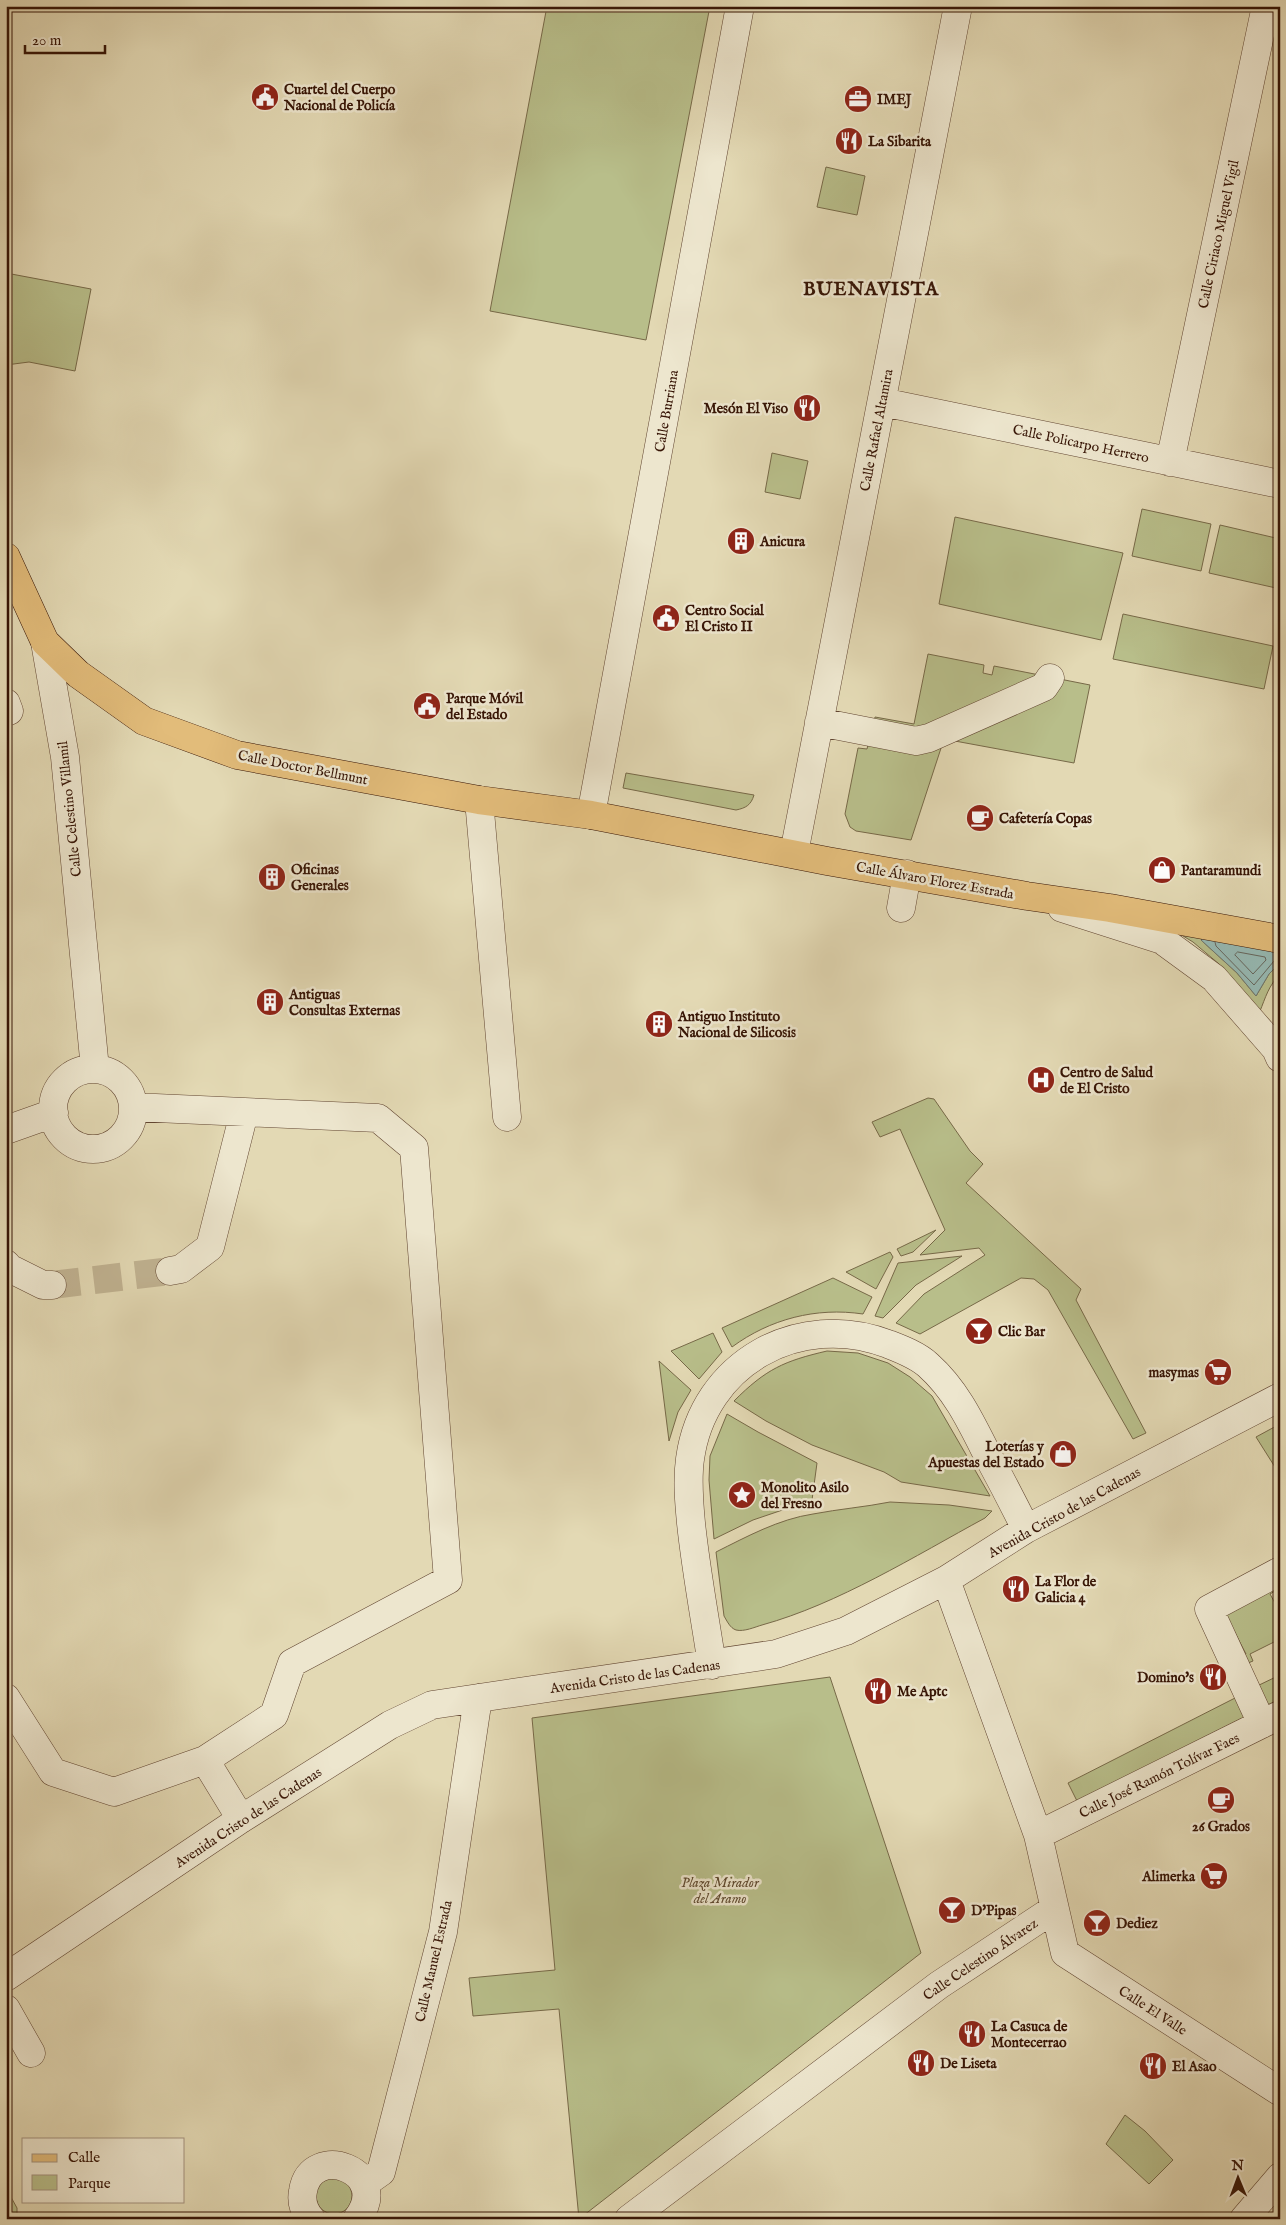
<svg xmlns="http://www.w3.org/2000/svg" width="1286" height="2225" viewBox="0 0 1286 2225" font-family="'IM FELL English',serif">
  <style>
    .green { fill: #b8be8a; stroke: #776948 }
    .water { fill: #96b9b3; stroke: #70776d }
    .lines { fill: none; stroke-linecap: round; stroke-linejoin: round }
    .shore { stroke: #66665c; stroke-width: 1 }
    .minor-tunnel { stroke: #c0b291; stroke-width: 28; stroke-dasharray: 28 14; stroke-linecap: butt }
    .minor-casing { stroke: #614531; stroke-width: 29 }
    .major-casing { stroke: #361405; stroke-width: 29 }
    .minor { stroke: #ede6ce; stroke-width: 28 }
    .major { stroke: #e2bc7a; stroke-width: 28 }
    .labels { text-anchor: middle; stroke-width: 5; stroke-linejoin: round; paint-order: stroke }
    .poi-label { font-size: 14px; font-weight: bold; fill: #361405; stroke: #ede6ce; text-anchor: start }
    .street-label { font-size: 14px; fill: #361405; stroke: #ede6ce }
    .park-label { font-size: 14px; font-style: italic; fill: #5d472d; stroke: #ede6ce }
    .district-label { font-size: 19px; font-weight: bold; letter-spacing: 1px; fill: #361405; stroke: #ede6ce }
  </style>
  <rect width="100%" height="100%" fill="#e3d9b4"/>
  <filter id="stains"><feTurbulence type="fractalNoise" baseFrequency=".004" numOctaves="4"/><feColorMatrix values="0 0 0 0 .2 0 0 0 0 .09 0 0 0 0 .02 0 0 0 .5 -.17"/></filter>
  <radialGradient id="worn" r=".72"><stop offset=".6" stop-color="#630" stop-opacity="0"/><stop offset="1" stop-color="#630" stop-opacity=".3"/></radialGradient>
  <path class="green" d="M 547,6 L 710,6 L 646,340 L 490,311 Z
    M 826,167 L 865,176 L 857,215 L 817,207 Z
    M 6,273 L 91,289 L 75,371 L 29,362 L 6,365 Z
    M 772,453 L 808,461 L 800,499 L 765,492 Z
    M 1142,509 L 1211,524 L 1201,571 L 1132,556 Z
    M 955,517 L 1123,553 L 1101,640 L 939,604 Z
    M 1220,525 L 1280,539 L 1280,572 L 1276,588 L 1209,573 Z
    M 1123,614 L 1273,646 L 1264,689 L 1113,659 Z
    M 928,654 L 984,665 L 983,673 L 992,675 L 994,666 L 1090,685 L 1074,763 L 944,739 L 911,840 L 856,831 L 850,827 L 845,814 L 858,748 L 867,749 L 875,717 L 914,724 Z
    M 626,773 L 754,795 C 751,805 746,808 736,810 L 623,788 Z
    M 1165,925 L 1280,942 L 1201,940 L 1237,973 L 1256,996 L 1269,974 L 1280,963 L 1280,975 C 1269,984 1265,999 1260,1011 L 1219,964 L 1193,942 Z
    M 928,1098 L 934,1099 L 970,1151 L 983,1164 L 966,1183 L 1081,1289 L 1076,1300 L 1146,1433 L 1133,1439 L 1048,1290 L 1034,1279 L 1021,1278 L 920,1334 L 896,1323 L 924,1294 L 985,1255 L 979,1248 L 920,1255 L 945,1230 L 900,1129 L 880,1137 L 872,1122 Z
    M 936,1230 L 913,1252 L 901,1256 L 897,1249 Z
    M 890,1252 L 893,1257 L 876,1289 L 846,1272 Z
    M 962,1256 L 916,1285 L 883,1318 L 875,1316 L 898,1263 Z
    M 833,1278 L 872,1297 L 863,1314 C 816,1307 770,1319 732,1347 L 722,1328 Z
    M 713,1333 L 722,1352 L 699,1379 L 671,1351 Z
    M 827,1351 L 858,1353 L 888,1363 L 910,1377 L 932,1396 L 990,1496 L 901,1482 L 884,1472 L 812,1445 L 766,1421 L 734,1401 C 766,1369 784,1361 827,1351 Z
    M 659,1361 L 691,1390 L 678,1412 L 669,1441 Z
    M 727,1414 L 758,1432 L 817,1463 L 812,1500 L 753,1520 L 714,1539 L 709,1480 L 710,1456 Z
    M 1280,1424 L 1280,1475 L 1256,1437 Z
    M 890,1502 L 949,1505 L 992,1511 L 985,1518 C 915,1556 838,1604 762,1625 C 755,1627 744,1632 736,1630 C 730,1628 727,1621 724,1616 L 716,1552 C 746,1537 779,1519 813,1514 C 839,1509 865,1507 890,1502 Z
    M 1272,1587 L 1275,1591 L 1270,1594 L 1280,1612 L 1280,1639 L 1250,1654 L 1253,1661 L 1248,1663 L 1241,1656 L 1246,1654 L 1222,1608 Z
    M 1280,1675 L 1280,1699 L 1265,1706 L 1255,1687 Z
    M 830,1677 L 921,1953 L 579,2219 L 559,2009 L 473,2016 L 469,1978 L 555,1970 L 532,1718 Z
    M 1237,1697 L 1246,1716 L 1077,1801 L 1068,1783 Z
    M 1125,2115 L 1145,2131 L 1173,2160 L 1149,2184 L 1106,2144 Z
    M316 2196a18 18 0 1 1 36 0a18 18 0 1 1-36 0Z
    M 6,2188 L 17,2208 L 17,2219 L 6,2219 Z"/>
  <path class="water" d="M 1206,934 L 1280,948 L 1280,963 L 1269,974 L 1256,996 L 1237,973 L 1201,940 Z"/>
  <g class="lines">
    <path class="shore" d="M 1215,942 L 1216,946 L 1254,985 L 1274,961 L 1280,959
      M 1238,952 L 1265,957 L 1266,960 L 1253,974 L 1235,955 Z"/>
    <path class="minor-tunnel" d="M 52,1285 L 170,1271"/>
    <defs>
      <path id="minor" d="M 882,402 L 1280,484
        M 1170,462 L 1266,6
        M 45,642 L 65,757 L 95,1069
        M 6,703 L 9,711 L 6,712
        M 819,722 L 916,741 L 929,738 L 1044,687 L 1050,678
        M 479,800 L 507,1117
        M 591,815 L 740,6
        M 794,853 L 958,6
        M 901,908 L 907,874
        M 1062,908 L 1162,940 L 1214,978 L 1276,1049 L 1280,1058
        M53 1109a40 40 0 1 1 80 0a40 40 0 1 1-80 0Z
        M 133,1107 L 378,1118 L 414,1148 L 448,1580 L 292,1663 L 274,1715 L 205,1760 L 241,1819
        M 6,1130 L 54,1113
        M 6,1264 L 9,1268 L 43,1285 L 52,1285
        M 170,1271 L 181,1269 L 210,1247 L 244,1113
        M 946,1580 L 1038,1835 L 1065,1953 L 1279,2091
        M 712,1665 C 705,1618 696,1571 691,1523 C 689,1502 687,1480 690,1459 C 703,1363 799,1310 888,1344 C 901,1349 917,1355 928,1365 C 955,1389 970,1420 986,1452 C 1000,1478 1013,1503 1026,1529
        M 6,1698 L 53,1772 L 114,1792 L 205,1760
        M 1262,1724 L 1209,1609 L 1280,1571
        M 1038,1835 L 1280,1715
        M 6,1977 L 241,1819 L 390,1725 L 432,1705 L 776,1654 L 846,1631 L 946,1580 L 1026,1529 L 1280,1397
        M 6,2009 L 31,2053
        M 364,2184 L 381,2172 L 443,1932 L 478,1698
        M 311,2219 C 304,2211 301,2201 303,2191 C 311,2141 394,2171 357,2219
        M 629,2219 L 939,1985 L 1054,1909
        M 1244,2219 L 1280,2177"/>
      <path id="major" d="M 6,557 L 45,642 L 78,674 L 144,721 L 237,755 L 479,800 L 591,815 L 827,861 L 1027,896 L 1110,908 L 1280,939"/>
    </defs>
    <use href="#minor" class="minor-casing"/>
    <use href="#major" class="major-casing"/>
    <use href="#minor" class="minor"/>
    <use href="#major" class="major"/>
  </g>
  <defs>
    <symbol id="civic-disc" viewBox="-11 -11 22 22"><circle r="9.5" fill="#8f2418" stroke="#ede6ce"/><path d="M-.6-6.5H3V-4.5H.6V-3L4-1V1h2V6H-6V1h2V-1L-.6-3ZM-1.2 2.5V6h2.4V2.5Z" fill="#fff"/></symbol>
    <symbol id="office-disc" viewBox="-11 -11 22 22"><circle r="9.5" fill="#8f2418" stroke="#ede6ce"/><path d="M-6-3h4V-5.5h4V-3h4V5H-6ZM-1-4.5V-3h2v-1.5ZM-6 0V1H6V0Z" fill="#fff"/></symbol>
    <symbol id="restaurant-disc" viewBox="-11 -11 22 22"><circle r="9.5" fill="#8f2418" stroke="#ede6ce"/><path d="M-5-6h1v4h1v-4h1v4h1v-4h1v5L-1.5 .5V6h-2V.5L-5-1ZM5-6V6H3V1.5H1.5Q1.5-4 5-6Z" fill="#fff"/></symbol>
    <symbol id="building-disc" viewBox="-11 -11 22 22"><circle r="9.5" fill="#8f2418" stroke="#ede6ce"/><path d="M-4-6H4V6H1V3H-1V6H-4ZM-2.5-4.3h1.7v1.8h-1.7ZM.8-4.3h1.7v1.8H.8ZM-2.5-1h1.7V.8h-1.7ZM.8-1h1.7V.8H.8Z" fill="#fff"/></symbol>
    <symbol id="cafe-disc" viewBox="-11 -11 22 22"><circle r="9.5" fill="#8f2418" stroke="#ede6ce"/><path d="M-5.5-4.5H6V0H3Q3 3.5 0 3.5H-2.5Q-5.5 3.5-5.5 0ZM3-3.2v2h1.7v-2ZM-6 4.5H4V6H-6Z" fill="#fff"/></symbol>
    <symbol id="shop-disc" viewBox="-11 -11 22 22"><circle r="9.5" fill="#8f2418" stroke="#ede6ce"/><path d="M-5-2.5h2.3a2.7 3.5 0 0 1 5.4 0H5L5.5 6h-11ZM-1.5-2.5h3a1.5 2.3 0 0 0-3 0Z" fill="#fff"/></symbol>
    <symbol id="hospital-disc" viewBox="-11 -11 22 22"><circle r="9.5" fill="#8f2418" stroke="#ede6ce"/><path d="M-5-5h3v3.5h4V-5h3V5h-3V1.5h-4V5h-3Z" fill="#fff"/></symbol>
    <symbol id="bar-disc" viewBox="-11 -11 22 22"><circle r="9.5" fill="#8f2418" stroke="#ede6ce"/><path d="M-6-5H6L.8 .8V4.5H3.5V6h-7V4.5H-.8V.8Z" fill="#fff"/></symbol>
    <symbol id="supermarket-disc" viewBox="-11 -11 22 22"><circle r="9.5" fill="#8f2418" stroke="#ede6ce"/><path d="M-6-5.5h2.5l.6 2H6L4.5 2H-2.5L-4.4-4H-6ZM-1.5 3.2a1.3 1.3 0 1 0 .1 0ZM3 3.2a1.3 1.3 0 1 0 .1 0Z" fill="#fff"/></symbol>
    <symbol id="sight-disc" viewBox="-11 -11 22 22"><circle r="9.5" fill="#8f2418" stroke="#ede6ce"/><path d="M0-6L1.8-2.2L6-1.7L2.9 1.2L3.7 5.4L0 3.3L-3.7 5.4L-2.9 1.2L-6-1.7L-1.8-2.2Z" fill="#fff"/></symbol>
  </defs>
  <g fill-rule="evenodd">
    <use href="#civic-disc" x="249" y="81" width="32" height="32"/>
    <use href="#office-disc" x="842" y="83" width="32" height="32"/>
    <use href="#restaurant-disc" x="833" y="125" width="32" height="32"/>
    <use href="#restaurant-disc" x="791" y="392" width="32" height="32"/>
    <use href="#building-disc" x="725" y="525" width="32" height="32"/>
    <use href="#civic-disc" x="650" y="602" width="32" height="32"/>
    <use href="#civic-disc" x="411" y="690" width="32" height="32"/>
    <use href="#cafe-disc" x="964" y="802" width="32" height="32"/>
    <use href="#shop-disc" x="1146" y="854" width="32" height="32"/>
    <use href="#building-disc" x="256" y="861" width="32" height="32"/>
    <use href="#building-disc" x="254" y="986" width="32" height="32"/>
    <use href="#building-disc" x="643" y="1008" width="32" height="32"/>
    <use href="#hospital-disc" x="1025" y="1064" width="32" height="32"/>
    <use href="#bar-disc" x="963" y="1315" width="32" height="32"/>
    <use href="#supermarket-disc" x="1202" y="1356" width="32" height="32"/>
    <use href="#shop-disc" x="1047" y="1438" width="32" height="32"/>
    <use href="#sight-disc" x="726" y="1479" width="32" height="32"/>
    <use href="#restaurant-disc" x="1000" y="1573" width="32" height="32"/>
    <use href="#restaurant-disc" x="1197" y="1661" width="32" height="32"/>
    <use href="#restaurant-disc" x="862" y="1675" width="32" height="32"/>
    <use href="#cafe-disc" x="1205" y="1784" width="32" height="32"/>
    <use href="#supermarket-disc" x="1198" y="1860" width="32" height="32"/>
    <use href="#bar-disc" x="936" y="1894" width="32" height="32"/>
    <use href="#bar-disc" x="1081" y="1907" width="32" height="32"/>
    <use href="#restaurant-disc" x="956" y="2018" width="32" height="32"/>
    <use href="#restaurant-disc" x="905" y="2047" width="32" height="32"/>
    <use href="#restaurant-disc" x="1137" y="2050" width="32" height="32"/>
  </g>
  <g class="labels">
    <g class="poi-label">
      <text x="284" y="94">Cuartel del Cuerpo<tspan x="284" dy="16">Nacional de Policía</tspan></text>
      <text x="877" y="104">IMEJ</text>
      <text x="868" y="146">La Sibarita</text>
      <text x="788" y="413" text-anchor="end">Mesón El Viso</text>
      <text x="760" y="546">Anicura</text>
      <text x="685" y="615">Centro Social<tspan x="685" dy="16">El Cristo II</tspan></text>
      <text x="446" y="703">Parque Móvil<tspan x="446" dy="16">del Estado</tspan></text>
      <text x="999" y="823">Cafetería Copas</text>
      <text x="291" y="874">Oficinas<tspan x="291" dy="16">Generales</tspan></text>
      <text x="1181" y="875">Pantaramundi</text>
      <text x="289" y="999">Antiguas<tspan x="289" dy="16">Consultas Externas</tspan></text>
      <text x="678" y="1021">Antiguo Instituto<tspan x="678" dy="16">Nacional de Silicosis</tspan></text>
      <text x="1060" y="1077">Centro de Salud<tspan x="1060" dy="16">de El Cristo</tspan></text>
      <text x="998" y="1336">Clic Bar</text>
      <text x="1199" y="1377" text-anchor="end">masymas</text>
      <text x="1044" y="1451" text-anchor="end">Loterías y<tspan x="1044" dy="16">Apuestas del Estado</tspan></text>
      <text x="761" y="1492">Monolito Asilo<tspan x="761" dy="16">del Fresno</tspan></text>
      <text x="1035" y="1586">La Flor de<tspan x="1035" dy="16">Galicia 4</tspan></text>
      <text x="1194" y="1682" text-anchor="end">Domino's</text>
      <text x="897" y="1696">Me Aptc</text>
      <text x="1221" y="1831" text-anchor="middle">26 Grados</text>
      <text x="1195" y="1881" text-anchor="end">Alimerka</text>
      <text x="971" y="1915">D'Pipas</text>
      <text x="1116" y="1928">Dediez</text>
      <text x="991" y="2031">La Casuca de<tspan x="991" dy="16">Montecerrao</tspan></text>
      <text x="940" y="2068">De Liseta</text>
      <text x="1172" y="2071">El Asao</text>
    </g>
    <g class="street-label">
      <text transform="translate(1218 234) rotate(-78)" y="5">Calle Ciriaco Miguel Vigil</text>
      <text transform="translate(666 411) rotate(-80)" y="5">Calle Burriana</text>
      <text transform="translate(876 430) rotate(-79)" y="5">Calle Rafael Altamira</text>
      <text transform="translate(1081 443) rotate(12)" y="5">Calle Policarpo Herrero</text>
      <text transform="translate(303 767) rotate(11)" y="5">Calle Doctor Bellmunt</text>
      <text transform="translate(69 809) rotate(-96)" y="5">Calle Celestino Villamil</text>
      <text transform="translate(935 880) rotate(10)" y="5">Calle Álvaro Florez Estrada</text>
      <text transform="translate(1064 1512) rotate(-29)" y="5">Avenida Cristo de las Cadenas</text>
      <text transform="translate(635 1676) rotate(-8)" y="5">Avenida Cristo de las Cadenas</text>
      <text transform="translate(1159 1775) rotate(-26)" y="5">Calle José Ramón Tolívar Faes</text>
      <text transform="translate(248 1817) rotate(-33)" y="5">Avenida Cristo de las Cadenas</text>
      <text transform="translate(980 1959) rotate(-34)" y="5">Calle Celestino Álvarez</text>
      <text transform="translate(433 1961) rotate(-77)" y="5">Calle Manuel Estrada</text>
      <text transform="translate(1153 2010) rotate(33)" y="5">Calle El Valle</text>
    </g>
    <g class="park-label">
      <text x="720" y="1887">Plaza Mirador<tspan x="720" dy="16">del Aramo</tspan></text>
    </g>
    <g class="district-label">
      <text x="871" y="295">BUENAVISTA</text>
    </g>
  </g>
  <rect width="1286" height="2225" fill="none" stroke="#e3d9b4" stroke-width="25"/>
  <rect x="8" y="8" width="1271" height="2210" fill="none" stroke="#361405" stroke-width="2.5"/>
  <rect x="12" y="12" width="1261" height="2200" fill="none" stroke="#361405"/>
  <rect x="22" y="2138" width="162" height="65" fill="#ede6ce" stroke="#a4927e"/>
  <rect x="32" y="2154" width="25" height="8" fill="#e2bc7a" stroke="#a4927e"/>
  <text x="68" y="2162" font-size="15" fill="#361405">Calle</text>
  <rect x="32" y="2175" width="25" height="15" fill="#b8be8a" stroke="#a4927e"/>
  <text x="68" y="2188" font-size="15" fill="#361405">Parque</text>
  <g transform="translate(1238 2178) rotate(359)" stroke="#ede6ce" stroke-width="4" paint-order="stroke">
  <path d="M0-4L9 19L0 12L-9 19Z" fill="#361405"/>
  <text y="-8" font-size="14" font-weight="bold" text-anchor="middle" fill="#361405">N</text>
  </g>
  <path d="M25 45v8h80v-8" fill="none" stroke="#361405" stroke-width="2.5"/>
  <text x="32" y="45" font-size="15" fill="#361405" stroke="#ede6ce" stroke-width="4" paint-order="stroke">20 m</text>
  <rect width="100%" height="100%" filter="url(#stains)"/>
  <rect width="100%" height="100%" fill="url(#worn)"/>
</svg>
